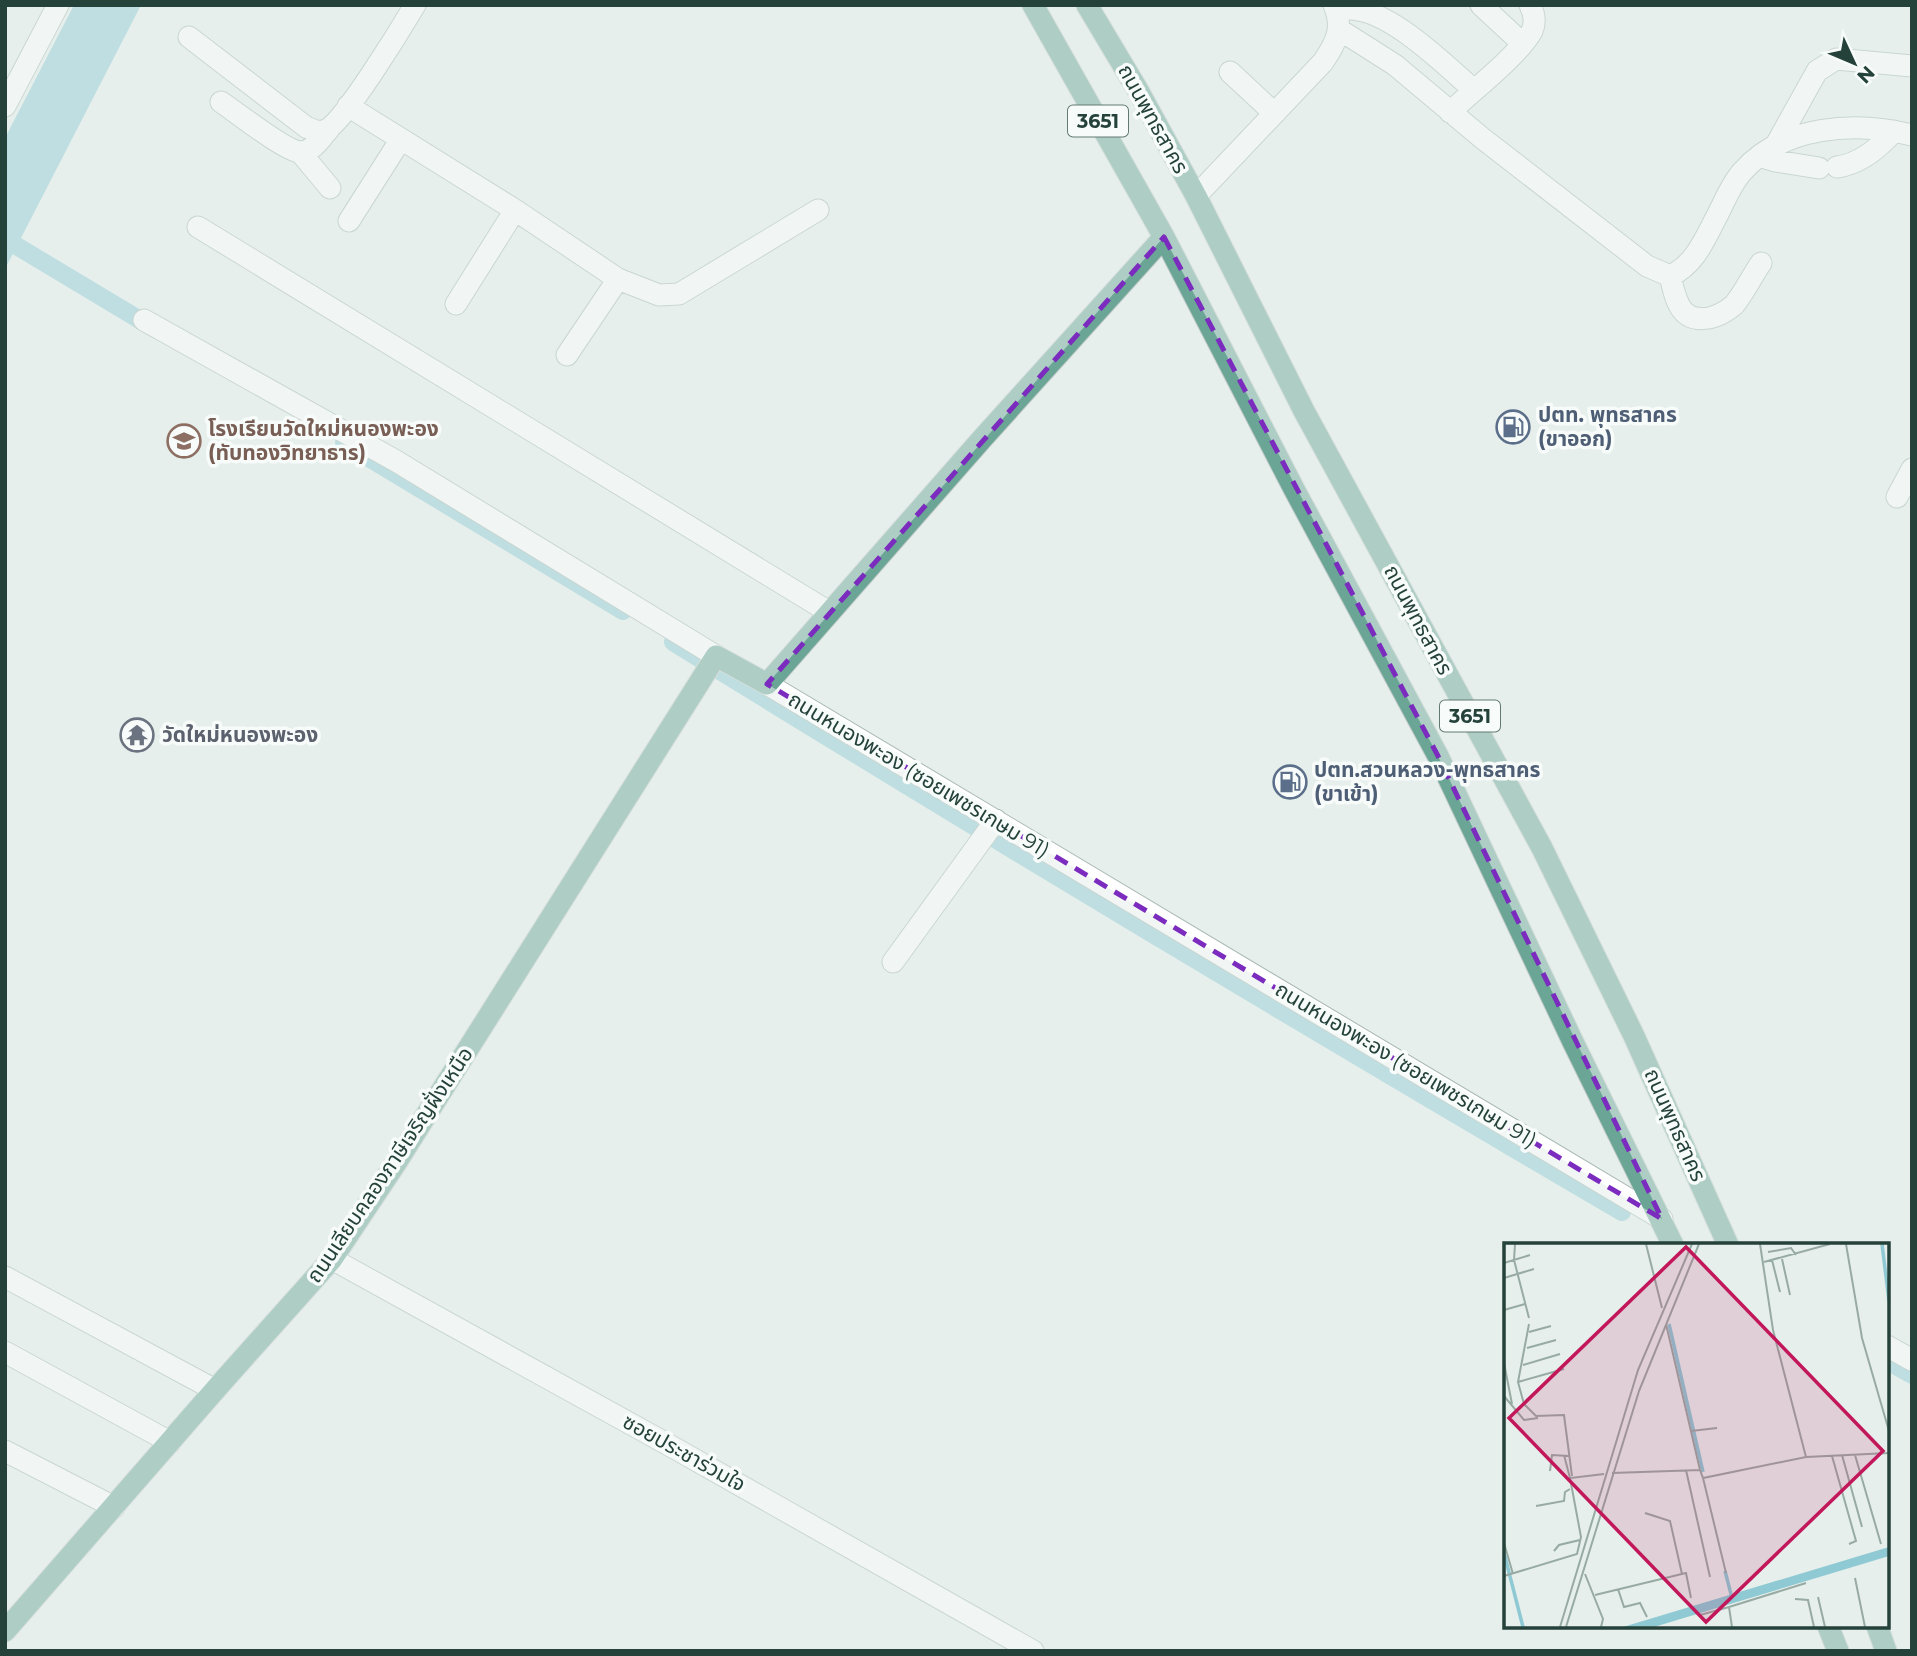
<svg xmlns="http://www.w3.org/2000/svg" width="1917" height="1656" viewBox="0 0 1917 1656" font-family="Montserrat,'Noto Sans Thai',sans-serif">
  <style>
    .water { fill: #8ec9d4 }
    .lines { fill: none; stroke-linecap: round; stroke-linejoin: round }
    .canal { stroke: #8ec9d4; stroke-width: 18 }
    .minor-casing { stroke: #a8b8b2; stroke-width: 23 }
    .major-casing { stroke: #c2cac8; stroke-width: 23 }
    .minor { stroke: #fff; stroke-width: 21 }
    .major { stroke: #6aa596; stroke-width: 21 }
    .marked { fill: none; stroke: #7b2cbf; stroke-width: 5; stroke-dasharray: 14 9; stroke-linejoin: round }
    .labels { text-anchor: middle; stroke-width: 7; stroke-linejoin: round; paint-order: stroke }
    .shield { fill: #f7fbf9; stroke: #637a73; stroke-width: 2 }
    .shield-label { font-size: 19px; font-weight: bold; fill: #24423a }
    .street-label { font-size: 21px; fill: #24423a; stroke: #f7fbf9 }
    .service-label { font-size: 21px; font-weight: bold; fill: #4e5e75; stroke: #f7fbf9; text-anchor: start }
    .education-label { font-size: 21px; font-weight: bold; fill: #785e54; stroke: #f7fbf9; text-anchor: start }
    .worship-label { font-size: 21px; font-weight: bold; fill: #5b616d; stroke: #f7fbf9; text-anchor: start }
    .inset-river { fill: none; stroke: #8ec9d4; stroke-width: 3.5 }
    .inset-road { fill: none; stroke: #98aaa4; stroke-width: 2 }
    .view { fill: #c2185b; fill-opacity: 0.15; stroke: #c2185b; stroke-width: 3.5 }
    .inset-edge { fill: none; stroke: #24423a; stroke-width: 3.5 }
  </style>
  <rect width="100%" height="100%" fill="#e6efeb"/>
  <path class="water" d="M 74,5 L 141,5 L 5,269 L 5,138 Z"/>
  <g class="lines">
    <path class="canal" d="M 5,239 L 155,329
      M 344,443 L 623,611
      M 673,642 C 987,836 1304,1026 1622,1212
      M 1887,1361 L 1912,1375"/>
    <defs>
      <path id="minor" d="M 1481,5 L 1522,43
        M 1336,9 C 1343,9 1351,8 1358,10 C 1396,16 1445,65 1474,90
        M 1340,30 L 1395,65 L 1482,138 L 1647,266 L 1670,276 C 1696,264 1705,238 1718,214 C 1725,200 1732,183 1742,172 C 1783,125 1855,121 1912,135
        M 189,37 L 306,127 C 313,130 318,133 326,130 C 344,122 402,27 415,5
        M 1230,72 L 1274,113
        M 221,102 C 236,112 285,151 300,152 C 313,152 321,138 329,129
        M 5,106 L 58,5
        M 348,106 L 515,210 L 618,279 L 659,295 L 679,294 L 818,210
        M 1450,112 C 1471,92 1519,55 1532,31 C 1536,22 1534,13 1530,5
        M 1777,143 L 1817,71 L 1836,59 L 1912,66
        M 300,152 L 330,188
        M 1759,156 L 1775,161 L 1819,168
        M 1837,167 C 1860,164 1879,148 1894,131
        M 1196,196 L 1323,62 C 1336,43 1344,28 1334,5
        M 349,221 L 401,139
        M 198,227 L 829,612
        M 1670,276 C 1676,299 1679,323 1709,318 C 1718,316 1727,311 1734,305 C 1744,293 1752,276 1761,263
        M 456,304 L 515,210
        M 144,320 L 396,461 L 716,656
        M 567,355 L 618,279
        M 1897,497 L 1912,469
        M 767,684 L 1662,1219
        M 893,962 L 996,820
        M 332,1259 L 669,1445 L 1033,1651
        M 5,1277 L 215,1390
        M 1887,1346 L 1912,1360
        M 5,1352 L 170,1442
        M 5,1451 L 114,1507"/>
      <path id="major" d="M 1033,5 L 1164,237 L 1294,489 L 1438,756 L 1573,1042 L 1673,1245
        M 1087,5 L 1139,92 L 1196,196 L 1304,411 L 1542,848 L 1634,1036 L 1728,1245
        M 1828,1626 L 1838,1651
        M 1877,1626 L 1886,1651
        M 5,1631 L 215,1390 L 332,1259 L 396,1163 L 716,656 L 767,684 L 981,440 L 1164,237"/>
    </defs>
    <use href="#minor" class="minor-casing"/>
    <use href="#major" class="major-casing"/>
    <use href="#minor" class="minor"/>
    <use href="#major" class="major"/>
  </g>
  <path d="M0 0H1917V1656H0ZM 1164,237 L 1438,756 L 1662,1219 L 767,684 Z" fill="#e6efeb" fill-opacity=".55" fill-rule="evenodd"/>
  <path class="marked" d="M 1164,237 L 1438,756 L 1662,1219 L 767,684 Z"/>
  <defs>
    <symbol id="fuel-ring" viewBox="-11 -11 22 22"><circle r="9.5" fill="#f7fbf9" stroke="#5c6f8a" stroke-width="1.5"/><path d="M-5.5-6h7V0h2V4h1.3V-2.5L3-4.5l.8-.8L6-3V5H2.5V1h-1V6h-7ZM-4.2-4.7v3.2H.2V-4.7Z" fill="#5c6f8a"/></symbol>
    <symbol id="school-ring" viewBox="-11 -11 22 22"><circle r="9.5" fill="#f7fbf9" stroke="#8d6e63" stroke-width="1.5"/><path d="M0-5L7-2L0 1L-7-2ZM-4 1L0 2.5L4 1V4Q0 6-4 4Z" fill="#8d6e63"/></symbol>
    <symbol id="temple-ring" viewBox="-11 -11 22 22"><circle r="9.5" fill="#f7fbf9" stroke="#6b7280" stroke-width="1.5"/><path d="M0-6L5-2H3V0L6.5 2.5H4V6H1.5V3h-3V6H-4V2.5H-6.5L-3 0V-2H-5Z" fill="#6b7280"/></symbol>
  </defs>
  <g fill-rule="evenodd">
    <use href="#fuel-ring" x="1494" y="408" width="38" height="38"/>
    <use href="#school-ring" x="165" y="422" width="38" height="38"/>
    <use href="#temple-ring" x="118" y="716" width="38" height="38"/>
    <use href="#fuel-ring" x="1271" y="763" width="38" height="38"/>
  </g>
  <g class="labels">
    <g class="shield">
      <rect x="1068" y="105.5" width="60" height="31" rx="5"/>
      <rect x="1440" y="700.5" width="60" height="31" rx="5"/>
    </g>
    <g class="shield-label">
      <text x="1098" y="128">3651</text>
      <text x="1470" y="723">3651</text>
    </g>
    <g class="street-label">
      <text transform="translate(1153 119) rotate(61)" y="7">ถนนพุทธสาคร</text>
      <text transform="translate(1418 620) rotate(62)" y="7">ถนนพุทธสาคร</text>
      <text transform="translate(919 775) rotate(31)" y="7">ถนนหนองพะอง (ซอยเพชรเกษม 91)</text>
      <text transform="translate(1406 1065) rotate(31)" y="7">ถนนหนองพะอง (ซอยเพชรเกษม 91)</text>
      <text transform="translate(1675 1125) rotate(66)" y="7">ถนนพุทธสาคร</text>
      <text transform="translate(390 1165) rotate(-56)" y="7">ถนนเลียบคลองภาษีเจริญฝั่งเหนือ</text>
      <text transform="translate(684 1453) rotate(29)" y="7">ซอยประชาร่วมใจ</text>
    </g>
    <g class="service-label">
      <text x="1538" y="422">ปตท. พุทธสาคร<tspan x="1538" dy="24">(ขาออก)</tspan></text>
      <text x="1314" y="777">ปตท.สวนหลวง-พุทธสาคร<tspan x="1314" dy="24">(ขาเข้า)</tspan></text>
    </g>
    <g class="education-label">
      <text x="208" y="436">โรงเรียนวัดใหม่หนองพะอง<tspan x="208" dy="24">(ทับทองวิทยาธาร)</tspan></text>
    </g>
    <g class="worship-label">
      <text x="162" y="742">วัดใหม่หนองพะอง</text>
    </g>
  </g>
  <g transform="translate(1504 1243)">
    <rect width="385" height="385" fill="#e6efeb"/>
    <path d="M 385,304 L 385,313 L 150,384 L 119,384 Z" fill="#8ec9d4"/>
    <path class="inset-river" d="M 378,1 L 385,58M 165,81 L 199,229M 0,310 L 19,384M 221,328 L 228,355"/>
    <path class="inset-road" d="M 11,1 L 10,17 L 25,75M 142,1 L 158,65M 256,1 L 269,87 L 302,214M 342,1 L 358,95 L 385,188M 264,9 L 287,5 L 292,12M 278,16 L 286,52M 268,17 L 276,49M 260,19 L 326,1M 0,20 L 26,12M 0,35 L 30,26M 0,67 L 21,61M 25,81 L 14,139 L 20,161 L 32,173 L 60,172 L 68,233M 162,81 L 196,227M 25,89 L 47,83M 23,105 L 52,97M 0,120 L 8,161M 19,122 L 56,111M 14,139 L 60,126M 0,153 L 20,177 L 34,175M 187,188 L 213,185M 60,212 L 66,235M 338,212 L 358,284M 351,212 L 377,301M 328,213 L 352,298 L 345,301M 182,227 L 206,334M 46,228 L 48,212 L 65,213M 108,230 L 196,227 L 199,235 L 302,214 L 385,210M 199,235 L 222,330M 32,263 L 60,258 L 61,249 L 66,246M 141,270 L 166,278 L 178,331M 0,300 L 9,331M 50,308 L 55,302 L 76,297M 81,331 L 99,376 L 97,384M 0,333 L 73,311 L 77,294 L 66,235 L 100,231M 351,335 L 361,384M 114,346 L 120,364 L 136,360 L 143,374M 91,352 L 182,330 L 187,355M 314,354 L 321,384M 291,356 L 304,357 L 310,384M 225,364 L 302,340M 196,372 L 225,364 L 228,384M 56,384 L 134,127 L 188,1M 62,384 L 135,148 L 195,1"/>
    <path class="view" d="M 182,4 L 379,208 L 202,379 L 5,175 Z"/>
    <rect width="385" height="385" class="inset-edge"/>
  </g>
  <rect width="1917" height="1656" fill="none" stroke="#24423a" stroke-width="14"/>
  <g transform="translate(1854 63) rotate(134)" stroke="#f7fbf9" stroke-width="5" paint-order="stroke">
  <path d="M0-5L12 26L0 18L-12 26Z" fill="#24423a"/>
  <text y="-10" font-size="19" font-weight="bold" text-anchor="middle" fill="#24423a">N</text>
  </g>
</svg>
